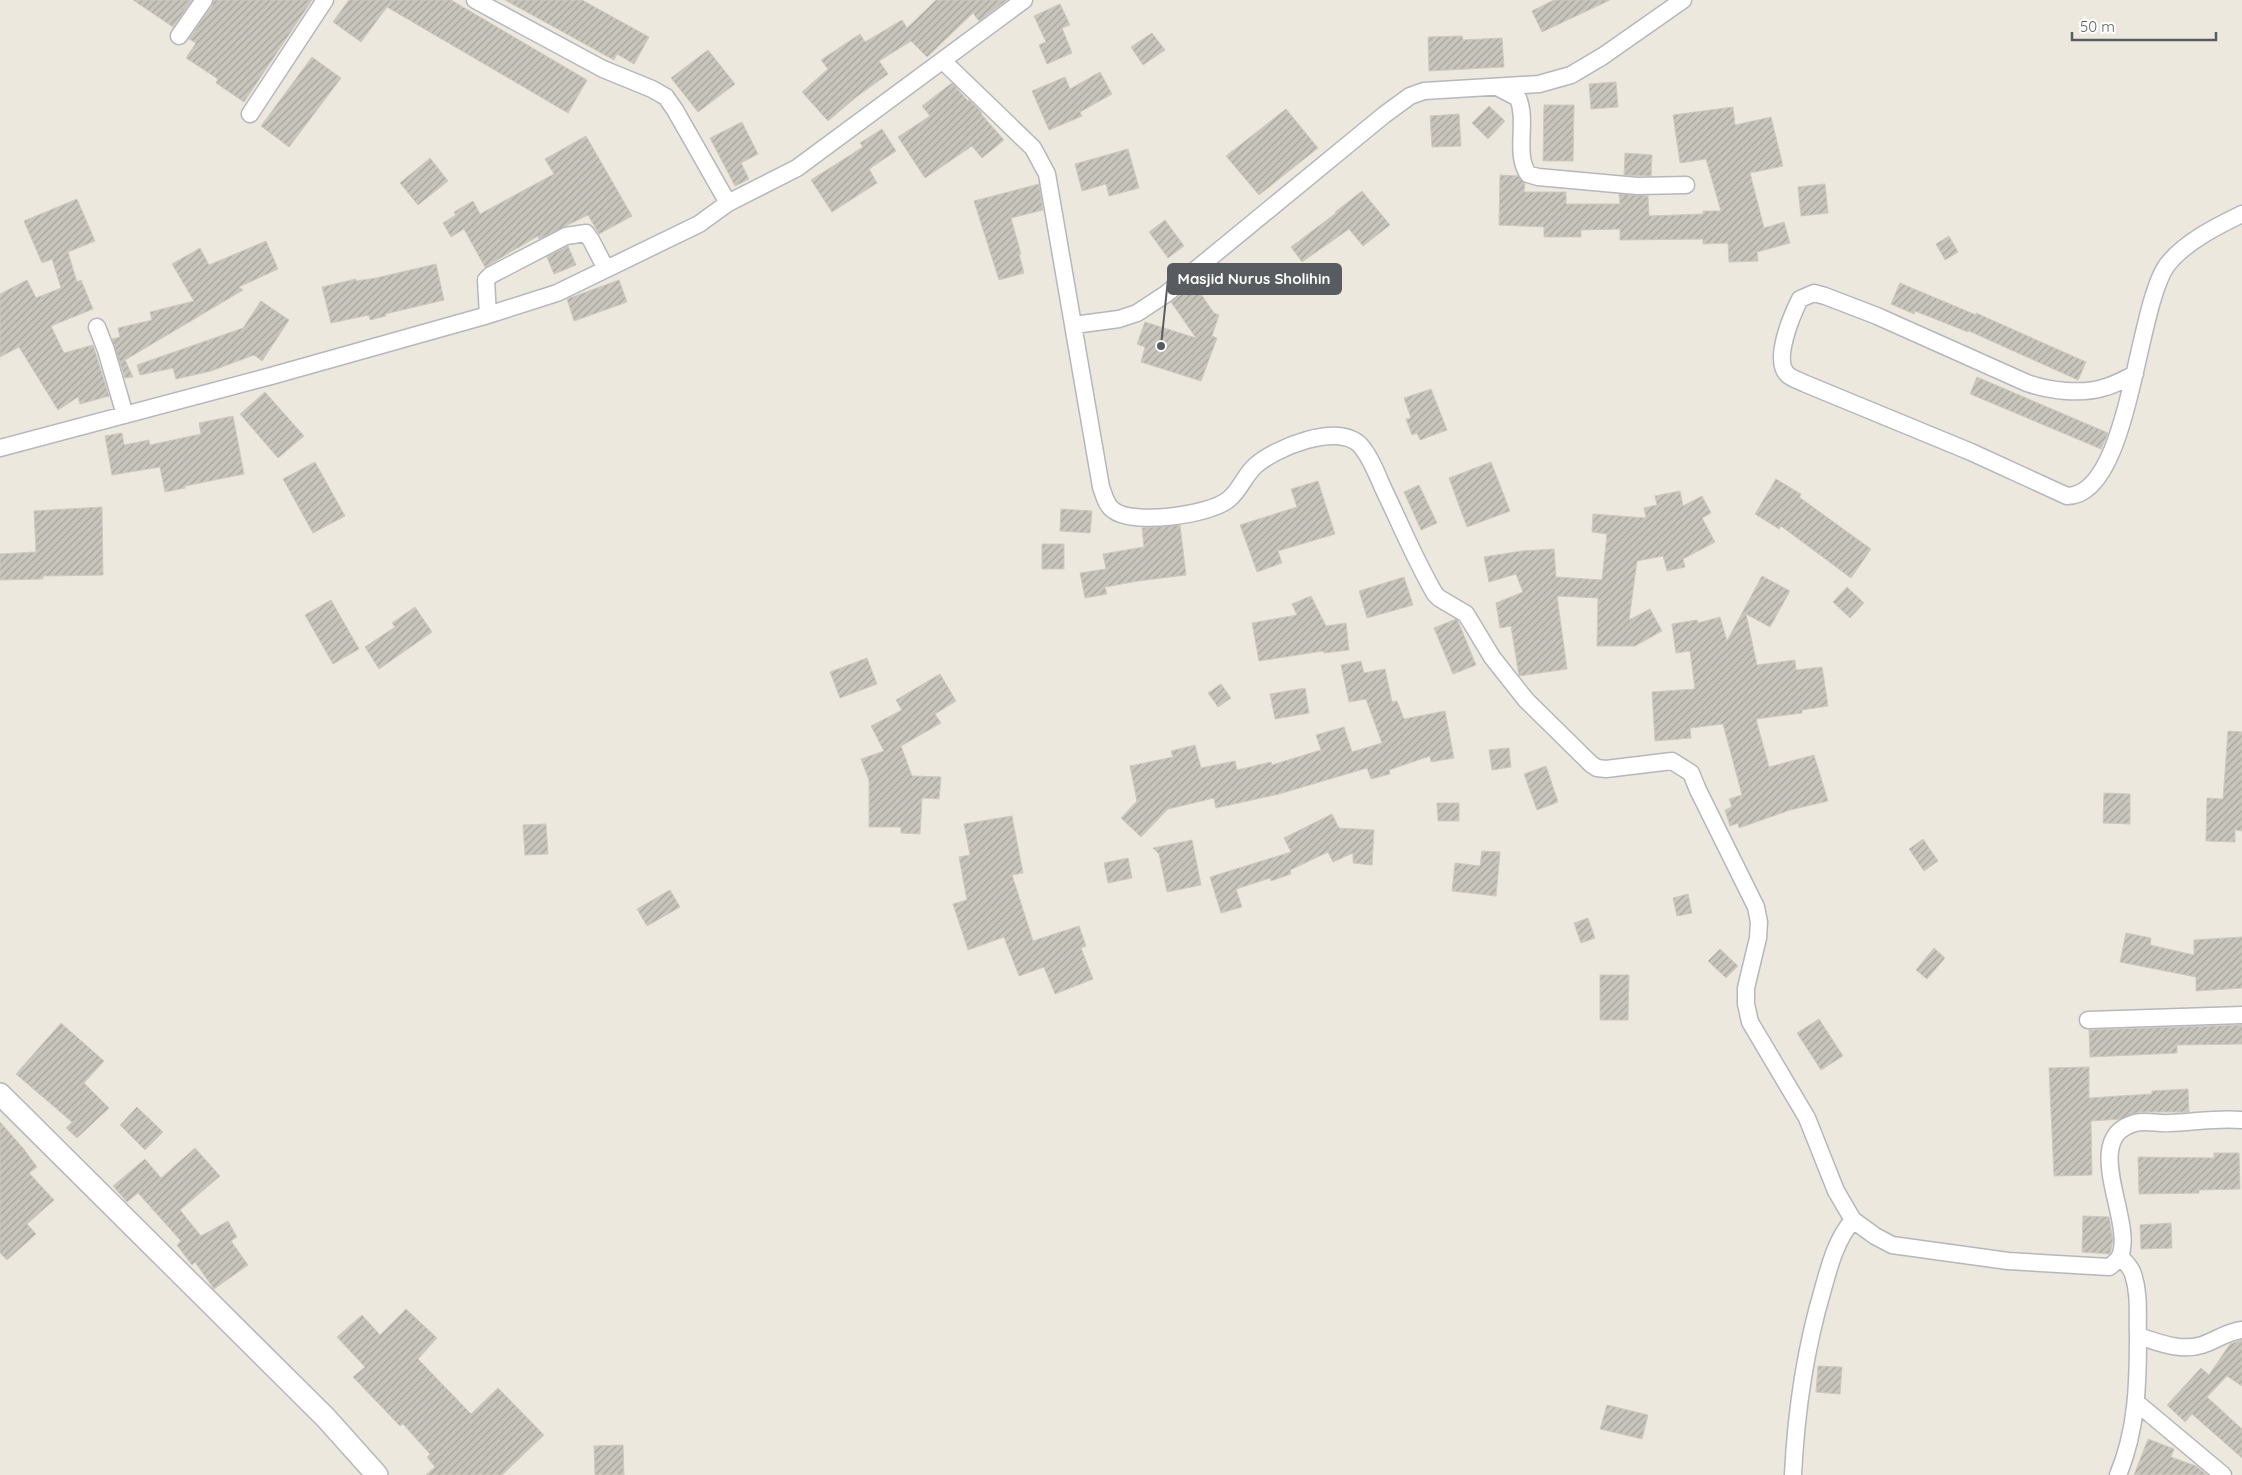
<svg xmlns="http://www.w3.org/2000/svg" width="2242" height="1475" viewBox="0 0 2242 1475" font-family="Quicksand,sans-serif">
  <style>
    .building { fill: url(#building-hatch); stroke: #d0cabd }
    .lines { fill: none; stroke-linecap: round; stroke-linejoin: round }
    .minor-casing { stroke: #b5b7bc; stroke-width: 19 }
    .tertiary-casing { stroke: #b5b7bc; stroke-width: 24 }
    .minor { stroke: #fff; stroke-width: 16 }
    .tertiary { stroke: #fff; stroke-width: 21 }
    .leader { fill: none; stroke: #585c60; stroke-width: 2 }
    .callout-dot { fill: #585c60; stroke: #fff; stroke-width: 2 }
    .callout { fill: #585c60; stroke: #585c60; stroke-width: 2 }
    .callout-label { font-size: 15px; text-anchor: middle; font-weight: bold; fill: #fff }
  </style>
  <defs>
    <pattern id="building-hatch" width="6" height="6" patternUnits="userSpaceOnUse" patternTransform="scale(1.25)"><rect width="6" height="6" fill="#c8c5bd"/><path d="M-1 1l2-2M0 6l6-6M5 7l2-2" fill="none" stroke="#a5a39d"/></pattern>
  </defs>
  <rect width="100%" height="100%" fill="#ece8de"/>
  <path class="building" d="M 133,0 L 192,0 L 173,27 Z
    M 214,0 L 312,0 L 244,102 L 216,83 L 218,79 L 186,58 L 196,43 L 189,39 L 212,6 Z
    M 349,0 L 451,0 L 587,80 L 568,113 L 387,7 L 361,42 L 333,22 Z
    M 505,0 L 582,0 L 649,37 L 634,64 L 617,54 L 614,60 Z
    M 936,0 L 1007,0 L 979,21 L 973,13 L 927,57 L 911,41 L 879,61 L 888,74 L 855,98 L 828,121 L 802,92 L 828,69 L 821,60 L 860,34 L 865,42 L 902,20 L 907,28 Z
    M 1554,0 L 1610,0 L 1542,32 L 1532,11 Z
    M 1060,4 L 1070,25 L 1062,28 L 1072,53 L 1047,64 L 1039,45 L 1046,42 L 1034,16 Z
    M 1152,33 L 1165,50 L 1143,65 L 1131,47 Z
    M 1462,36 L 1463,40 L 1502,38 L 1504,67 L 1429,71 L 1428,37 Z
    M 708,50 L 735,84 L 698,112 L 671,78 Z
    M 312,57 L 341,78 L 289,147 L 261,126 Z
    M 1100,72 L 1112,94 L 1080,112 L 1082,116 L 1049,130 L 1032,91 L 1065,77 L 1070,89 Z
    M 1616,82 L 1618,107 L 1591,109 L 1589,84 Z
    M 952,83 L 968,101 L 969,100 L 982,113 L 981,114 L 1004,140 L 982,158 L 972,146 L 925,178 L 898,137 L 930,116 L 922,106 Z
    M 1544,105 L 1574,105 L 1573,161 L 1543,161 Z
    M 1489,106 L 1505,121 L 1488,139 L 1472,123 Z
    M 1733,107 L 1735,125 L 1771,117 L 1783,166 L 1750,173 L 1764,228 L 1784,222 L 1790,243 L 1757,252 L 1758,261 L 1729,262 L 1728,243 L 1703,244 L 1703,239 L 1620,240 L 1620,229 L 1581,230 L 1581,237 L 1544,237 L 1544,227 L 1499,225 L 1500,175 L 1518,176 L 1525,183 L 1524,192 L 1566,192 L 1566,204 L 1620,204 L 1619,194 L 1648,196 L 1649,216 L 1703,214 L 1703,211 L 1721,211 L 1706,159 L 1680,163 L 1673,115 Z
    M 1286,109 L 1318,148 L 1259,195 L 1226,156 Z
    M 1459,114 L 1461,146 L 1432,147 L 1430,116 Z
    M 742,122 L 758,154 L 741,163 L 749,179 L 735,186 L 710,138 Z
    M 882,129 L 896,151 L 869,169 L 877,183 L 832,212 L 811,180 L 863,147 L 860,143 Z
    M 586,136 L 632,216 L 599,234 L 588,215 L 539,239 L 538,236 L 485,267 L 464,229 L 451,237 L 443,223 L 456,215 L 454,212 L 473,201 L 480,214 L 554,174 L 545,159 Z
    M 1128,149 L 1139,188 L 1109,196 L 1106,184 L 1082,191 L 1075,164 Z
    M 1625,153 L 1652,155 L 1651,176 L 1624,175 Z
    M 430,158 L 448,181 L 418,205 L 400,183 Z
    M 1039,184 L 1043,210 L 1011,218 L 1021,254 L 1019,254 L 1024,273 L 999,280 L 974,201 Z
    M 1825,184 L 1828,213 L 1801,216 L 1798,187 Z
    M 1362,191 L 1390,225 L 1363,246 L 1349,229 L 1302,262 L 1291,247 L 1336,213 L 1335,212 Z
    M 77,199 L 95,241 L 68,252 L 77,282 L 81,280 L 93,309 L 51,326 L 64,353 L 93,345 L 109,396 L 80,404 L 78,397 L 58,410 L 19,347 L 0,357 L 0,294 L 27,280 L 36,298 L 61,288 L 52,259 L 42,263 L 24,221 Z
    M 1165,220 L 1184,246 L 1168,258 L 1149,232 Z
    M 1949,236 L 1958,252 L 1945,260 L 1936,244 Z
    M 266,241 L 278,269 L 239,287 L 243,290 L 125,360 L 133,377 L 125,378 L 112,339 L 120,337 L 118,328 L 152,320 L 150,312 L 194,301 L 172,264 L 200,248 L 209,265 Z
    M 568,246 L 576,265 L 554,274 L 547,257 Z
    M 436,264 L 444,300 L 385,314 L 386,316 L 370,320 L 369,315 L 331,323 L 322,287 L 356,279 L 356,281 L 376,278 Z
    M 619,280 L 627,302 L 574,321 L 567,299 Z
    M 1900,283 L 1976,315 L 1976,313 L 2086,362 L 2078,380 L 1969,331 L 1968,332 L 1915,311 L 1914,314 L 1891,304 Z
    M 1194,284 L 1214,313 L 1219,315 L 1212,336 L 1217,338 L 1201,381 L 1141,362 L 1145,347 L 1137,344 L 1145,322 L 1196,338 L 1171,302 Z
    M 261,301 L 289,320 L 262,361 L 254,355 L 211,371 L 176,379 L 173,368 L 140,375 L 137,365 L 243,328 Z
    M 1977,377 L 2108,433 L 2101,449 L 1970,394 Z
    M 1431,389 L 1447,430 L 1420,440 L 1417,433 L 1412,435 L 1406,419 L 1411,418 L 1404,398 Z
    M 265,392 L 304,436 L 278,458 L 240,414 Z
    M 233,416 L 244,474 L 185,486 L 185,488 L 165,492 L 160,467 L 112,475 L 105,436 L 122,433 L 124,445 L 149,440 L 150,445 L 201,434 L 199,423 Z
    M 315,462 L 345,516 L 313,533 L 283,479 Z
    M 1491,462 L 1510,511 L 1467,527 L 1449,478 Z
    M 1776,479 L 1801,494 L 1799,497 L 1871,549 L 1851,578 L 1781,526 L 1779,529 L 1755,514 Z
    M 1318,481 L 1335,534 L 1278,551 L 1282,563 L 1257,572 L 1240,525 L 1297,507 L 1291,489 Z
    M 1419,485 L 1437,523 L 1421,530 L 1404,492 Z
    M 1680,491 L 1683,506 L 1702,496 L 1711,513 L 1702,518 L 1715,542 L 1683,559 L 1685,567 L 1667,571 L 1663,556 L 1637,561 L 1629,620 L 1650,609 L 1662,631 L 1635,646 L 1597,646 L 1598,598 L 1557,596 L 1567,669 L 1519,676 L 1511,626 L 1500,628 L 1496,603 L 1523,592 L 1516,574 L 1489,582 L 1484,557 L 1522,551 L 1554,549 L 1556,577 L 1602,580 L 1607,534 L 1592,532 L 1593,514 L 1646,518 L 1644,508 L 1657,505 L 1655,496 Z
    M 102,507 L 103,575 L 43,576 L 43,579 L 0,580 L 0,554 L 36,552 L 34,511 Z
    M 1061,509 L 1092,511 L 1090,533 L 1060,531 Z
    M 1180,525 L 1186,575 L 1138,581 L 1105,587 L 1107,594 L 1085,598 L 1080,573 L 1106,569 L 1103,554 L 1144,547 L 1142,528 Z
    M 1042,544 L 1064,544 L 1064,569 L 1042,569 Z
    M 1762,576 L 1790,591 L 1770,627 L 1746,614 L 1757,665 L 1795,660 L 1796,670 L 1822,667 L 1828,706 L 1802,710 L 1802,713 L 1756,719 L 1769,767 L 1814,755 L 1828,801 L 1790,810 L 1739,828 L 1738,823 L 1730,826 L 1725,810 L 1732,807 L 1729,799 L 1742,795 L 1723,724 L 1690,728 L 1691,738 L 1655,741 L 1652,692 L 1695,689 L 1690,651 L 1676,653 L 1672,624 L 1697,620 L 1698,623 L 1720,617 L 1727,641 Z
    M 1404,577 L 1413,605 L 1367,618 L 1359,591 Z
    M 1847,587 L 1864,603 L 1850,618 L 1833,602 Z
    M 1311,596 L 1326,626 L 1346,623 L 1349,650 L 1324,653 L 1323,651 L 1259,661 L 1252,623 L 1297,615 L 1292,604 Z
    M 331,600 L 359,649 L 333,664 L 305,615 Z
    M 415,607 L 432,632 L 379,669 L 365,647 L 395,627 L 392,623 Z
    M 1456,619 L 1458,621 L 1476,665 L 1453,674 L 1434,628 Z
    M 867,658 L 877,684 L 840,698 L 830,672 Z
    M 1361,661 L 1364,673 L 1385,669 L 1392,702 L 1397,701 L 1404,719 L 1445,711 L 1454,758 L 1431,762 L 1430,756 L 1389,770 L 1390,774 L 1371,779 L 1367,768 L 1279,794 L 1216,808 L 1214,798 L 1168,809 L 1141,837 L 1121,818 L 1137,801 L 1130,766 L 1173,757 L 1171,751 L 1195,745 L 1201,768 L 1235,761 L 1237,770 L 1271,762 L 1272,765 L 1321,750 L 1316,735 L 1344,727 L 1352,752 L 1382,743 L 1366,699 L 1349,702 L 1341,665 Z
    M 940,674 L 956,701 L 935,714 L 941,723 L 901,746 L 912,776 L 941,777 L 939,799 L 922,798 L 920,834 L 901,833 L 901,827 L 869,827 L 869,780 L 861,759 L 884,751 L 871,726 L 902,710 L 896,700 Z
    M 1221,684 L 1231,698 L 1218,707 L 1208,693 Z
    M 1305,688 L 1309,713 L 1275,719 L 1270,694 Z
    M 2228,731 L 2242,732 L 2242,831 L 2235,830 L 2235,842 L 2206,841 L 2207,798 L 2223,799 Z
    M 1509,748 L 1511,767 L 1492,770 L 1489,750 Z
    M 1546,766 L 1558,802 L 1537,810 L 1524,774 Z
    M 2104,793 L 2130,794 L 2130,824 L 2103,823 Z
    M 1437,803 L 1459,803 L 1459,821 L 1438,821 Z
    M 1332,814 L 1339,828 L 1374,830 L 1372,865 L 1353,863 L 1353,853 L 1333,862 L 1328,852 L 1290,870 L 1291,874 L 1271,881 L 1270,878 L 1236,889 L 1242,907 L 1221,913 L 1210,877 L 1291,852 L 1284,838 Z
    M 1012,816 L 1023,873 L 1012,875 L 1033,941 L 1079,926 L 1086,946 L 1081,948 L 1093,979 L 1055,994 L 1044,967 L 1019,976 L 1004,937 L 968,950 L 953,904 L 967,900 L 959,857 L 970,855 L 964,824 Z
    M 546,824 L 548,854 L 525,855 L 523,825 Z
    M 1923,839 L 1938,861 L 1924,871 L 1909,849 Z
    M 1192,840 L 1201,885 L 1167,892 L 1159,854 L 1153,848 Z
    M 1482,851 L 1500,852 L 1496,896 L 1452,891 L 1455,863 L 1480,866 Z
    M 1128,858 L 1132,878 L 1108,883 L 1104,863 Z
    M 670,890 L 680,907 L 647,926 L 637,909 Z
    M 1688,894 L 1692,913 L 1677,916 L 1673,898 Z
    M 1588,918 L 1595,938 L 1581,943 L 1574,923 Z
    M 2126,933 L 2151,938 L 2150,945 L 2194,955 L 2194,940 L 2242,937 L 2242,988 L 2196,991 L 2196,977 L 2120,962 Z
    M 1934,948 L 1945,958 L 1927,979 L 1916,970 Z
    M 1720,949 L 1738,966 L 1726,978 L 1708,961 Z
    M 1600,975 L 1629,975 L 1628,1020 L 1600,1020 Z
    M 1819,1019 L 1843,1056 L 1821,1070 L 1797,1033 Z
    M 61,1023 L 104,1061 L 84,1083 L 109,1108 L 77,1138 L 66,1128 L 72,1122 L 16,1074 Z
    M 2242,1025 L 2242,1044 L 2177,1045 L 2177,1053 L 2090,1057 L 2089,1030 Z
    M 2089,1067 L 2089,1098 L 2152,1094 L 2152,1091 L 2188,1089 L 2189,1112 L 2138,1112 L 2121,1119 L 2091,1121 L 2092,1175 L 2054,1176 L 2049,1068 Z
    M 137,1107 L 163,1132 L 145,1150 L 120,1125 Z
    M 0,1122 L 23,1148 L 37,1167 L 29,1173 L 54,1200 L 27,1224 L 36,1234 L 7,1260 L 0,1253 Z
    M 195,1148 L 220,1176 L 180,1210 L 201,1236 L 228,1221 L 237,1237 L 231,1241 L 248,1265 L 214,1289 L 195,1262 L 192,1265 L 177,1245 L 181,1241 L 138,1193 L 127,1202 L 113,1186 L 145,1159 L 161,1178 Z
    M 2214,1153 L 2239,1153 L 2240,1189 L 2199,1190 L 2199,1193 L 2139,1194 L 2138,1157 L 2214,1158 Z
    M 2083,1216 L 2109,1217 L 2113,1240 L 2110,1254 L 2082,1252 Z
    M 2171,1223 L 2172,1248 L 2141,1249 L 2140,1225 Z
    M 406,1309 L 437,1338 L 418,1359 L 471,1414 L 498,1388 L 544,1435 L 502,1475 L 426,1475 L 435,1467 L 427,1457 L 430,1454 L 403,1424 L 400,1426 L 353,1377 L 365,1367 L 337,1337 L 362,1315 L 380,1335 Z
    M 2242,1340 L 2242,1386 L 2227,1376 L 2207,1397 L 2242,1429 L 2242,1458 L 2192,1414 L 2185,1422 L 2167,1405 L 2201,1368 L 2209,1375 L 2230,1344 Z
    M 1818,1366 L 1842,1367 L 1840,1394 L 1816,1392 Z
    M 1607,1405 L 1648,1415 L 1642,1439 L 1600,1429 Z
    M 2148,1439 L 2174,1449 L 2171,1457 L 2196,1466 L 2207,1475 L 2134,1475 Z
    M 623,1445 L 624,1475 L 595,1475 L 594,1446 Z"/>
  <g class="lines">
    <defs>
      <path id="minor" d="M 475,0 L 603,69 L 652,89 L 666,97 L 675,110 L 728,203
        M 179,36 L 204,0
        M 943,61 L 1033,148 L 1047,174 L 1101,487 C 1104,495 1106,505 1113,510 C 1132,526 1211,515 1229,499 C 1240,490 1245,475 1255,466 C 1275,448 1337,422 1360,445 C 1370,456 1377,474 1383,488 C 1400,523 1415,560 1435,594 L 1439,598 L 1466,614 L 1492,657 L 1526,700 L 1591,764 L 1597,768 L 1606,769 L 1672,761 L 1691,773 L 1698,790 L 1756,907 L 1759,922 L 1758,938 L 1746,988 L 1746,1004 L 1750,1022 L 1807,1118 L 1836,1191 L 1853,1220 L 1875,1236 L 1892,1245 L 2008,1261 L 2109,1267 C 2113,1264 2118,1261 2120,1256 C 2135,1221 2079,1138 2135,1123 C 2145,1120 2159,1124 2169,1123 C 2195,1122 2215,1118 2242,1120
        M 1497,87 L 1518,98 C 1528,122 1514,153 1528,174 L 1538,177 L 1637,186 L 1686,185
        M 250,114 L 325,0
        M 488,315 L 486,280 L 491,275 L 566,236 L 586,233 L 591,240 L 606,269
        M 1074,325 L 1119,319 L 1137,313 L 1166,294 L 1384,115 L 1410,96 L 1424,91 L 1539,84 L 1571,75 L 1603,56 L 1683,0
        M 97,327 L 106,350 L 125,415
        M 2135,374 C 2125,379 2116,384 2106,387 C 2082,395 2050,391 2027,383 L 1877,316 L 1825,296 L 1814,293 L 1800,299 C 1792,315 1772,361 1788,375 C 1793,379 1800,381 1806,384 L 1971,452 L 2067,496 C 2130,496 2136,308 2167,265 C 2185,242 2217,226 2242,214
        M 0,448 L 271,376 L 488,315 L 557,293 L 699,224 L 728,203 L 797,168 L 1024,0
        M 2088,1020 L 2242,1015
        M 2138,1336 C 2158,1342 2180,1352 2202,1345 C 2217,1340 2226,1332 2242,1330
        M 2137,1403 L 2223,1475
        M 1793,1475 C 1796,1412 1805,1350 1823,1289 C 1830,1264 1836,1240 1853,1220
        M 2118,1475 C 2137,1430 2138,1383 2138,1335 C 2137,1315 2140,1295 2133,1274 C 2131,1267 2125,1262 2120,1256"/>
      <path id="tertiary" d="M 0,1094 L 326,1418 L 377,1475"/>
    </defs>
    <use href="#minor" class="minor-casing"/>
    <use href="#tertiary" class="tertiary-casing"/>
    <use href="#minor" class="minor"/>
    <use href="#tertiary" class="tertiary"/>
  </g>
  <path class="leader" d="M1161 346L1168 279"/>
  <circle class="callout-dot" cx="1161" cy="346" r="5"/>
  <rect class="callout" x="1168" y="264" width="173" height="30" rx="5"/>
  <g class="callout-label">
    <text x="1254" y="284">Masjid Nurus Sholihin</text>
  </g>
  <path d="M2072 32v8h144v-8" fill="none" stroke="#585c60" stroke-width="2.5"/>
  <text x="2080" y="32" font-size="15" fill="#585c60" stroke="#ffffff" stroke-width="4" paint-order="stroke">50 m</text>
</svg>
